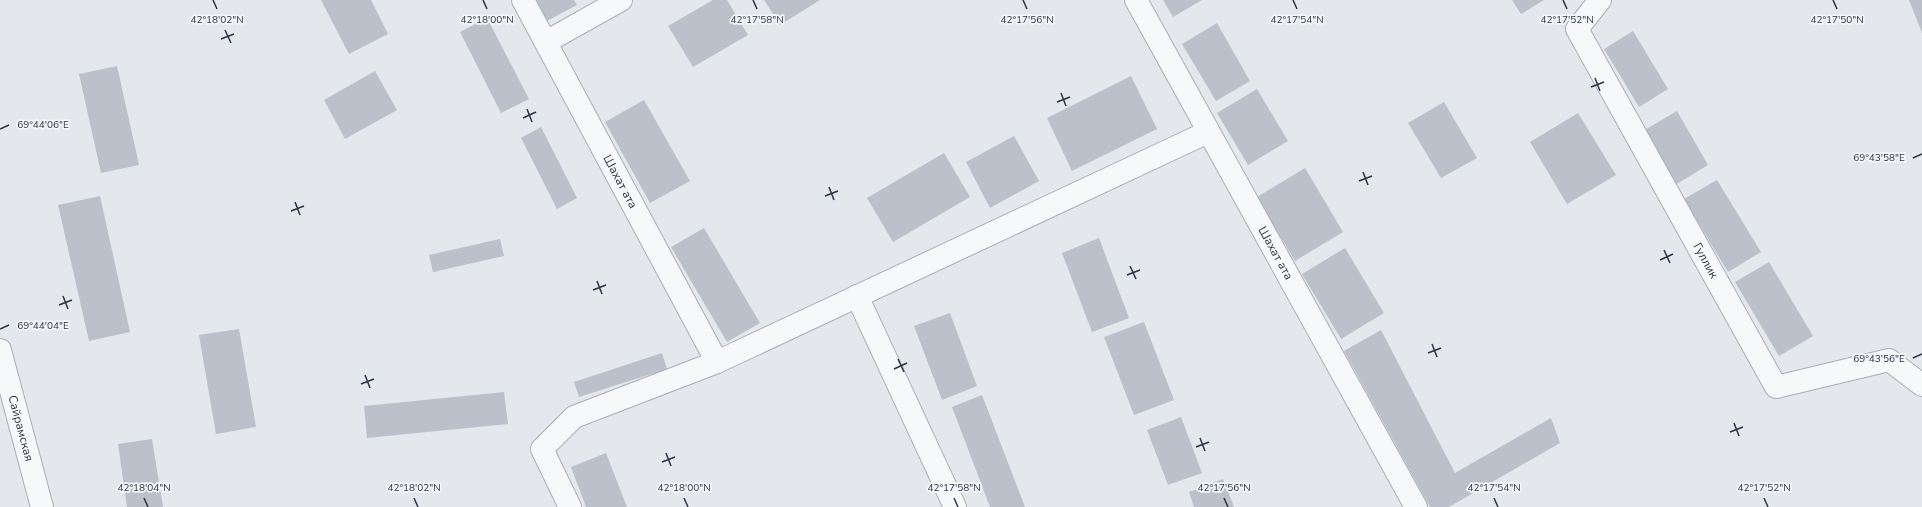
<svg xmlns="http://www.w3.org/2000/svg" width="1922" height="507" viewBox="0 0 1922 507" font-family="'Nunito Sans',sans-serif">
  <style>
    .building { fill: #bbc0ca }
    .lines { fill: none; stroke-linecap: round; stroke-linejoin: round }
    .street-casing { stroke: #a9aeb7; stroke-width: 24 }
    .street { stroke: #f7f8fa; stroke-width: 22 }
    .ticks { fill: none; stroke: #2b3445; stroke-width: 1.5 }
    .labels { text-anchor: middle; stroke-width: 3.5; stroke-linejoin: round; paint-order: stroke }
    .street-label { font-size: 12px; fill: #2b3445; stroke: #f4f6f9 }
    .ticks-label { font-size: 10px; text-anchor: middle; fill: #2b3445; stroke: #f4f6f9; stroke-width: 3.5; stroke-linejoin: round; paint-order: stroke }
  </style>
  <rect width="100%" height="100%" fill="#e4e7ec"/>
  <path class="building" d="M 321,0 L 371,0 L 388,34 L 349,54 Z
    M 531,0 L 574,0 L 577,5 L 543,23 Z
    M 713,0 L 727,0 L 748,35 L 693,67 L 668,26 Z
    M 764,0 L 820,0 L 780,25 Z
    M 1163,0 L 1202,0 L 1173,17 Z
    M 1512,0 L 1544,0 L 1521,14 Z
    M 1909,0 L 1922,0 L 1922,33 Z
    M 487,18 L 529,99 L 501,113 L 460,32 Z
    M 1217,23 L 1250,81 L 1216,101 L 1182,44 Z
    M 1633,31 L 1668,89 L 1639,107 L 1604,49 Z
    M 117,66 L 139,165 L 101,173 L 79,74 Z
    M 375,71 L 397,110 L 345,139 L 324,100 Z
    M 1131,76 L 1157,129 L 1072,171 L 1047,118 Z
    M 1257,89 L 1288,141 L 1248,165 L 1217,113 Z
    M 644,100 L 690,181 L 650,203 L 605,122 Z
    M 1444,102 L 1477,158 L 1441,178 L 1408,123 Z
    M 1677,111 L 1708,165 L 1675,185 L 1643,131 Z
    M 1578,113 L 1616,175 L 1567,204 L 1530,142 Z
    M 541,127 L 577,198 L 557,209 L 521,138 Z
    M 1014,136 L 1039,181 L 990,208 L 966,162 Z
    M 944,153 L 970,197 L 893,242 L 867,198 Z
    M 1305,168 L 1343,232 L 1295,261 L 1257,197 Z
    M 1717,180 L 1761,252 L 1728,272 L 1684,199 Z
    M 100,196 L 130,332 L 89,341 L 58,205 Z
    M 704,228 L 760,323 L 727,342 L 671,247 Z
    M 1099,238 L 1129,318 L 1092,332 L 1062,253 Z
    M 500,239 L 504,256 L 433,272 L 429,255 Z
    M 1345,248 L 1384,313 L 1341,339 L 1302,274 Z
    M 1769,262 L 1813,336 L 1779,356 L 1735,282 Z
    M 950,313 L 977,386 L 942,400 L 914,326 Z
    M 1144,322 L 1174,400 L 1134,415 L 1104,337 Z
    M 239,329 L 256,427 L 216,434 L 199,335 Z
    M 1381,330 L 1455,473 L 1551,418 L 1560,443 L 1449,507 L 1430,507 L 1344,351 Z
    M 662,353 L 667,369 L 579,397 L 574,382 Z
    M 504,392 L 508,424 L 367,438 L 364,406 Z
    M 982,395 L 1025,507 L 990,507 L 952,407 Z
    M 1181,417 L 1202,473 L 1168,485 L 1147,430 Z
    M 152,439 L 163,507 L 127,507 L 118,444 Z
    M 606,453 L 627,507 L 586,507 L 571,467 Z
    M 1223,479 L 1234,507 L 1194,507 L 1189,492 Z"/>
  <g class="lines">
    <defs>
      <g id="street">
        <path id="s1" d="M 523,0 L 717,362"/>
        <path id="s2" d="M 1136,0 L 1416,507"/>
        <path id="s3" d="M 1600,0 L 1577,29 L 1776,387 L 1889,360 L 1922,385"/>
        <path d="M 546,42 L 621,0"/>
        <path d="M 857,296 L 955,507"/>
        <path id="s4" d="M 0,350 L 42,507"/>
        <path d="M 570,507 L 542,449 L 574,417 L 717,362 L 1208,132"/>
      </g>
    </defs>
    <use href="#street" class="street-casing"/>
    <use href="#street" class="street"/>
  </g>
  <path class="ticks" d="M 213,0 L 217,9M 483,0 L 487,9M 753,0 L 757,9M 1023,0 L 1027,9M 1293,0 L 1297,9M 1563,0 L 1567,9M 1833,0 L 1837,9M 225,30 L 231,43M 221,39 L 234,34M 1595,78 L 1600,91M 1591,87 L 1604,82M 1061,93 L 1066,106M 1057,102 L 1070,97M 527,109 L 532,122M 523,118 L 536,112M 0,129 L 9,125M 1913,158 L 1922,154M 1363,172 L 1368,185M 1359,181 L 1372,176M 829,187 L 834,200M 825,196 L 838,191M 295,202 L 300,215M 291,211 L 304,206M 1664,250 L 1670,263M 1660,260 L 1673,254M 1130,266 L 1136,279M 1127,275 L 1140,270M 597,281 L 602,294M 593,290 L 606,285M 63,296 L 68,309M 59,305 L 72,300M 0,329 L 9,325M 1432,344 L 1437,357M 1428,353 L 1441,348M 1913,358 L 1922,354M 898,359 L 904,372M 894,369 L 907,363M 365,375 L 370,388M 361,384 L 374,379M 1734,423 L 1739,436M 1730,432 L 1743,427M 1200,438 L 1205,451M 1196,447 L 1209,442M 666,453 L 671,466M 662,462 L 675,457M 144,498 L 148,507M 414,498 L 418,507M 684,498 L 688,507M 954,498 L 958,507M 1224,498 L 1228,507M 1494,498 L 1498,507M 1764,498 L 1768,507"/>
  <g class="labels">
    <g class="street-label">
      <text dy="4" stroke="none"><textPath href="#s1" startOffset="206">Шахат ата</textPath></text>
      <text dy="4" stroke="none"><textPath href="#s2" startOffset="289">Шахат ата</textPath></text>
      <text dy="4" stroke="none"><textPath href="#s3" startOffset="302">Гуллик</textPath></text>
      <text dy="4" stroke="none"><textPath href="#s4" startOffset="81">Сайрамская</textPath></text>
    </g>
  </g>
  <g class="ticks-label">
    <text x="217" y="23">42°18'02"N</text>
    <text x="487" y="23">42°18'00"N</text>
    <text x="757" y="23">42°17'58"N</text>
    <text x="1027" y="23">42°17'56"N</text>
    <text x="1297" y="23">42°17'54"N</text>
    <text x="1567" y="23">42°17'52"N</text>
    <text x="1837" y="23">42°17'50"N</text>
    <text x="43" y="128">69°44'06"E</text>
    <text x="1879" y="161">69°43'58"E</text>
    <text x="43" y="329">69°44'04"E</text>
    <text x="1879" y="362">69°43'56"E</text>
    <text x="144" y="491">42°18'04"N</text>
    <text x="414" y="491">42°18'02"N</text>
    <text x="684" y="491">42°18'00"N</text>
    <text x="954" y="491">42°17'58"N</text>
    <text x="1224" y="491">42°17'56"N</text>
    <text x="1494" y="491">42°17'54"N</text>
    <text x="1764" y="491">42°17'52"N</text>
  </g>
</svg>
